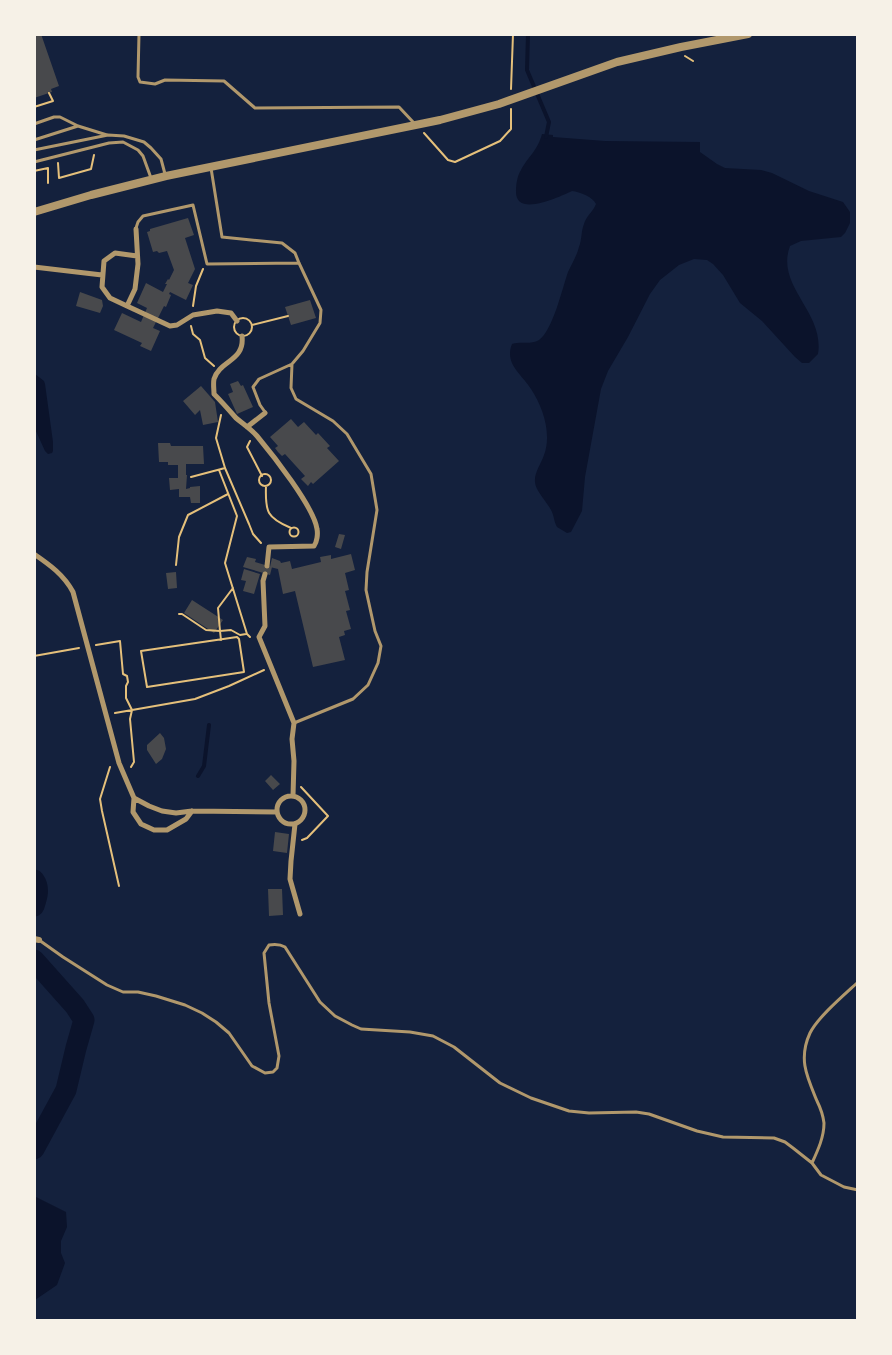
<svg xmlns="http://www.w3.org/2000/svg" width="892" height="1355" viewBox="0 0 892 1355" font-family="'Golos Text',sans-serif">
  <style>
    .water { fill: #0b132b }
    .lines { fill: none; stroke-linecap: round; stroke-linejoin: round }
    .stream { stroke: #0b132b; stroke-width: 4 }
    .river { stroke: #0b132b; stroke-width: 21 }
    .building { fill: #48494c }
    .path { stroke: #e5c07b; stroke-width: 2 }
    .service { stroke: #b1986c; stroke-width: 3 }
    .pedestrian { stroke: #b1986c; stroke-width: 5 }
    .minor { stroke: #b1986c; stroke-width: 6 }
    .tertiary { stroke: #b1986c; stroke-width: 8 }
  </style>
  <rect width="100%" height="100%" fill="#14213d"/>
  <path class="water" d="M 542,134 L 553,135 L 553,137 L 605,141 L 700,142 L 700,152 L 717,164 L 725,168 L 761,170 L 772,173 L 809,191 L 843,202 L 850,212 L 850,223 L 845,233 L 841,237 L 801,241 L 790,246 C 775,286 825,312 818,354 L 809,363 L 802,363 L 795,357 L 762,321 L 740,303 L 723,275 L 713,264 L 707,260 L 694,259 L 679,265 L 660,280 L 650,294 L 628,337 L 608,371 L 601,389 L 585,477 L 582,511 L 571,532 L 567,533 L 557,527 C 554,522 554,515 551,510 C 547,502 535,490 535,482 C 534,473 541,464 544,455 C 552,434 543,407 531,389 C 522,374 504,364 512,344 C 521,341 531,345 539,340 C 553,330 562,289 568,272 C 572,264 577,255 579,247 C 582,239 581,231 584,224 C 586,216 593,212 596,204 C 593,197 580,192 572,191 C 561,196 516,218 516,192 C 516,185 517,176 521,170 C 529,155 537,152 542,134 Z
    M 35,374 L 44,381 L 45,384 L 53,442 L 53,451 L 52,453 L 48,454 L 45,451 L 35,429 Z
    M 34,1196 L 66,1212 L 67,1227 L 61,1241 L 61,1253 L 65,1263 L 57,1285 L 35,1300 Z"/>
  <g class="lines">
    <path class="stream" d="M 528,34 L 527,70 L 549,122 L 546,137
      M 198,776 L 204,766 L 209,725"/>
    <path class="river" d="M 34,880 C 40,888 37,897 34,906
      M 34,960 L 75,1006 L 84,1020 L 76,1048 L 66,1090 L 34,1149"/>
  </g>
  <path class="building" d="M 34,34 L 41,34 L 59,86 L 51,89 L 52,92 L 34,98 Z
    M 188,218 L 194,235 L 185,238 L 195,269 L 188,283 L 193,285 L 186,300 L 170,292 L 169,294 L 171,295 L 166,307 L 164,306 L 153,328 L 160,331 L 151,351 L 140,346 L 142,343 L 114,330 L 122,313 L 141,322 L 147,308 L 137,303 L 146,283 L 163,292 L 167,284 L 165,284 L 168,279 L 169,280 L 174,270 L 167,251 L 159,253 L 157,251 L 153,252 L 147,232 L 150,231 L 150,229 Z
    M 80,292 L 102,300 L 103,306 L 100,313 L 76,306 Z
    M 310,300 L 316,318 L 291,325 L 285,307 Z
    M 238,381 L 241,386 L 243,385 L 253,407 L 237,414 L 228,394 L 233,392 L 230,384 Z
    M 201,386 L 215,402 L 218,422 L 203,425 L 200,410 L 195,415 L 183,401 Z
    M 291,419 L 298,427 L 304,422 L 316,435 L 318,433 L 330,446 L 327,448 L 339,461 L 313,484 L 311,482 L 308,486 L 301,479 L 305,476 L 285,454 L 282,456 L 278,452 L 275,448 L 278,446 L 270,437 Z
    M 158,443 L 170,443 L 171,446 L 203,446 L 204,464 L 186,464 L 186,475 L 187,475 L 186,489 L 190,488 L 190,487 L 200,486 L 200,503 L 191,503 L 190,497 L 179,497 L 179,489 L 170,490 L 169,478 L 178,478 L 178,465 L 168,465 L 168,462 L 159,462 Z
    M 339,534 L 345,535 L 341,549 L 335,547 Z
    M 351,554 L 355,570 L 345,573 L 349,590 L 345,591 L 350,610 L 346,611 L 351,629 L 344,631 L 345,635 L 339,637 L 345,660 L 313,667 L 295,591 L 283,594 L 278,569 L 270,567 L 272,558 L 280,561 L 281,563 L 290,561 L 292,569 L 321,562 L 320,557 L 331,555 L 331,559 Z
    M 247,557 L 256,559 L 255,562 L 272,567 L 270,575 L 243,567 Z
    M 244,569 L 260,574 L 254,594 L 243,591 L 246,581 L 241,580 Z
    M 176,572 L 177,588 L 168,589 L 166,573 Z
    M 192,600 L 223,620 L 214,633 L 184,613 Z
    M 160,733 L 164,738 L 166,749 L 162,759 L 156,764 L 147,750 L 147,745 Z
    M 271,775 L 280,784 L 273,790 L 265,781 Z
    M 275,832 L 289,834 L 287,853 L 273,851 Z
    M 268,889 L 282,889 L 283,915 L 269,916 Z"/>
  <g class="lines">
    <path class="path" d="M 685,56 L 693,61
      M 511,89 L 513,34
      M 34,107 L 53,101 L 49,93
      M 424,133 L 448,160 L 455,162 L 500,141 L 511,129 L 511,109
      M 58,163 L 59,178 L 91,169 L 94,155
      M 34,171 L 48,168 L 48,183
      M 34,182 L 34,185
      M 193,306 L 196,286 L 203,269
      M234 327a9 9 0 1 1 18 0a9 9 0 1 1-18 0Z
      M 252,325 L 288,316
      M 191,326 L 193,334 L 200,340 L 205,358 L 214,366
      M 221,415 L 216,438 L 225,468 L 249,524 L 253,534 L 261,543
      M 250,441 L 247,447 L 262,476
      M 219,470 L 237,516 L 225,563 L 247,634 L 250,637
      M259 480a6 6 0 1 1 12 0a6 6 0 1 1-12 0Z
      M 191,477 L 225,468
      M 266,486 C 265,512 267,518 291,528
      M289.5 532a4.5 4.5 0 1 1 9 0a4.5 4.5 0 1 1-9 0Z
      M 176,565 L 179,537 L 188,515 L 228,494
      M 233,588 L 218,608 L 220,631 L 231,630 L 240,635 L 246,634
      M 179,614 L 182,614 L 206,630 L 220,631 L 221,640
      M 237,637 L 239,639 L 244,672 L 147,687 L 141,651 Z
      M 96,645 L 120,641 L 123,674 L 127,676 L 128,682 L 126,686 L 126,698 L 132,710 L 130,719 L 134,762 L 131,767
      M 34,656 L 79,648
      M 115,713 L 195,699 L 229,686 L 264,670
      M 110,767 L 100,799 L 102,811 L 119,886
      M 301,787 L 328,816 L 307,838 L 302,840"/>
    <path class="service" d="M 139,34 L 138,77 L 140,82 L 155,84 L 165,80 L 224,81 L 255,108 L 399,107 L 414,123
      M 34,124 L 54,117 L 60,117 L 78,126 L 107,135
      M 34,140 L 78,126
      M 34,150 L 108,135 L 124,136 L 144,142 L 151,148 L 161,159 L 165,174
      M 34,162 L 109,143 L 123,142 L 138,150 L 143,156 L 151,178
      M 211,168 L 222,237 L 282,243 L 295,253 L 299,263 L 321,310 L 320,323 L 303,351 L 292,364 L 259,379 L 253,387 L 260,405 L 265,412
      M 136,228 L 138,222 L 143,216 L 193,205 L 207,264 L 299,263
      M 292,364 L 291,388 L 296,399 L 333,421 L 347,434 L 371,474 L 377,510 L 367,572 L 366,590 L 375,631 L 381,646 L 378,663 L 368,685 L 353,699 L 294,723
      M 39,940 L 63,957 L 107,985 L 123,992 L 138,992 L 156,996 L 185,1005 L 202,1013 L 216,1022 L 229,1033 L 252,1066 L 265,1073 L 273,1072 L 277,1068 L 279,1056 L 269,1003 L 264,953 L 269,945 C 275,944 280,944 285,947 L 320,1002 L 335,1016 L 352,1025 L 361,1029 L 410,1032 L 433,1036 L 454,1047 L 500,1083 L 531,1098 L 569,1111 L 589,1113 L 636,1112 L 649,1114 L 697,1131 L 723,1137 L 774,1138 L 785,1142 L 793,1148 L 812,1163 L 821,1175 L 844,1187 L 858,1190
      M 812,1163 C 818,1150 824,1137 824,1123 C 823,1115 820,1107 817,1101 C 807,1077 798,1059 810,1033 C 818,1017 844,995 858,982"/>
    <path class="pedestrian" d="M 136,229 L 138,264 L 135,289 L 127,306 L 110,298 L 102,287 L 104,261 L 115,253 L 137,256
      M 34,267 L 102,275
      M 127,306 L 170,326 L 177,325 L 193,315 L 217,311 L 231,313 L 237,321
      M 242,336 C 245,361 220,360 214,379 C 213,384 214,389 214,394 C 222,402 229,410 236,418 C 243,424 251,429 257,436 C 272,454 314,507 317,529 C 318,534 317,542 314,546 L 269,547 L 267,566
      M 247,427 L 265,413
      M 34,554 C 50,565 64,575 73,592 L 119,763 L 134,798 L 133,812 L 141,824 L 154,830 L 167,830 L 186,819 L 192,811
      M 265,574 L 263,581 L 265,626 L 259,637 L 294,723 L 292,739 L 294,761 L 293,796
      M277 810a14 14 0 1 1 28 0a14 14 0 1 1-28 0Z
      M 134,798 L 149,806 L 162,811 L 176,813 L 192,811 L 277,812
      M 295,824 L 291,861 L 290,879 L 300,914"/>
    <path class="minor" d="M 34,939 L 39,940"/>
    <path class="tertiary" d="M 34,212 L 91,195 L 166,176 L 440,120 L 499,104 L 617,62 L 681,47 L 748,34"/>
  </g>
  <rect width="892" height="1355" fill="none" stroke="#f6f1e7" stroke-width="72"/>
</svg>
